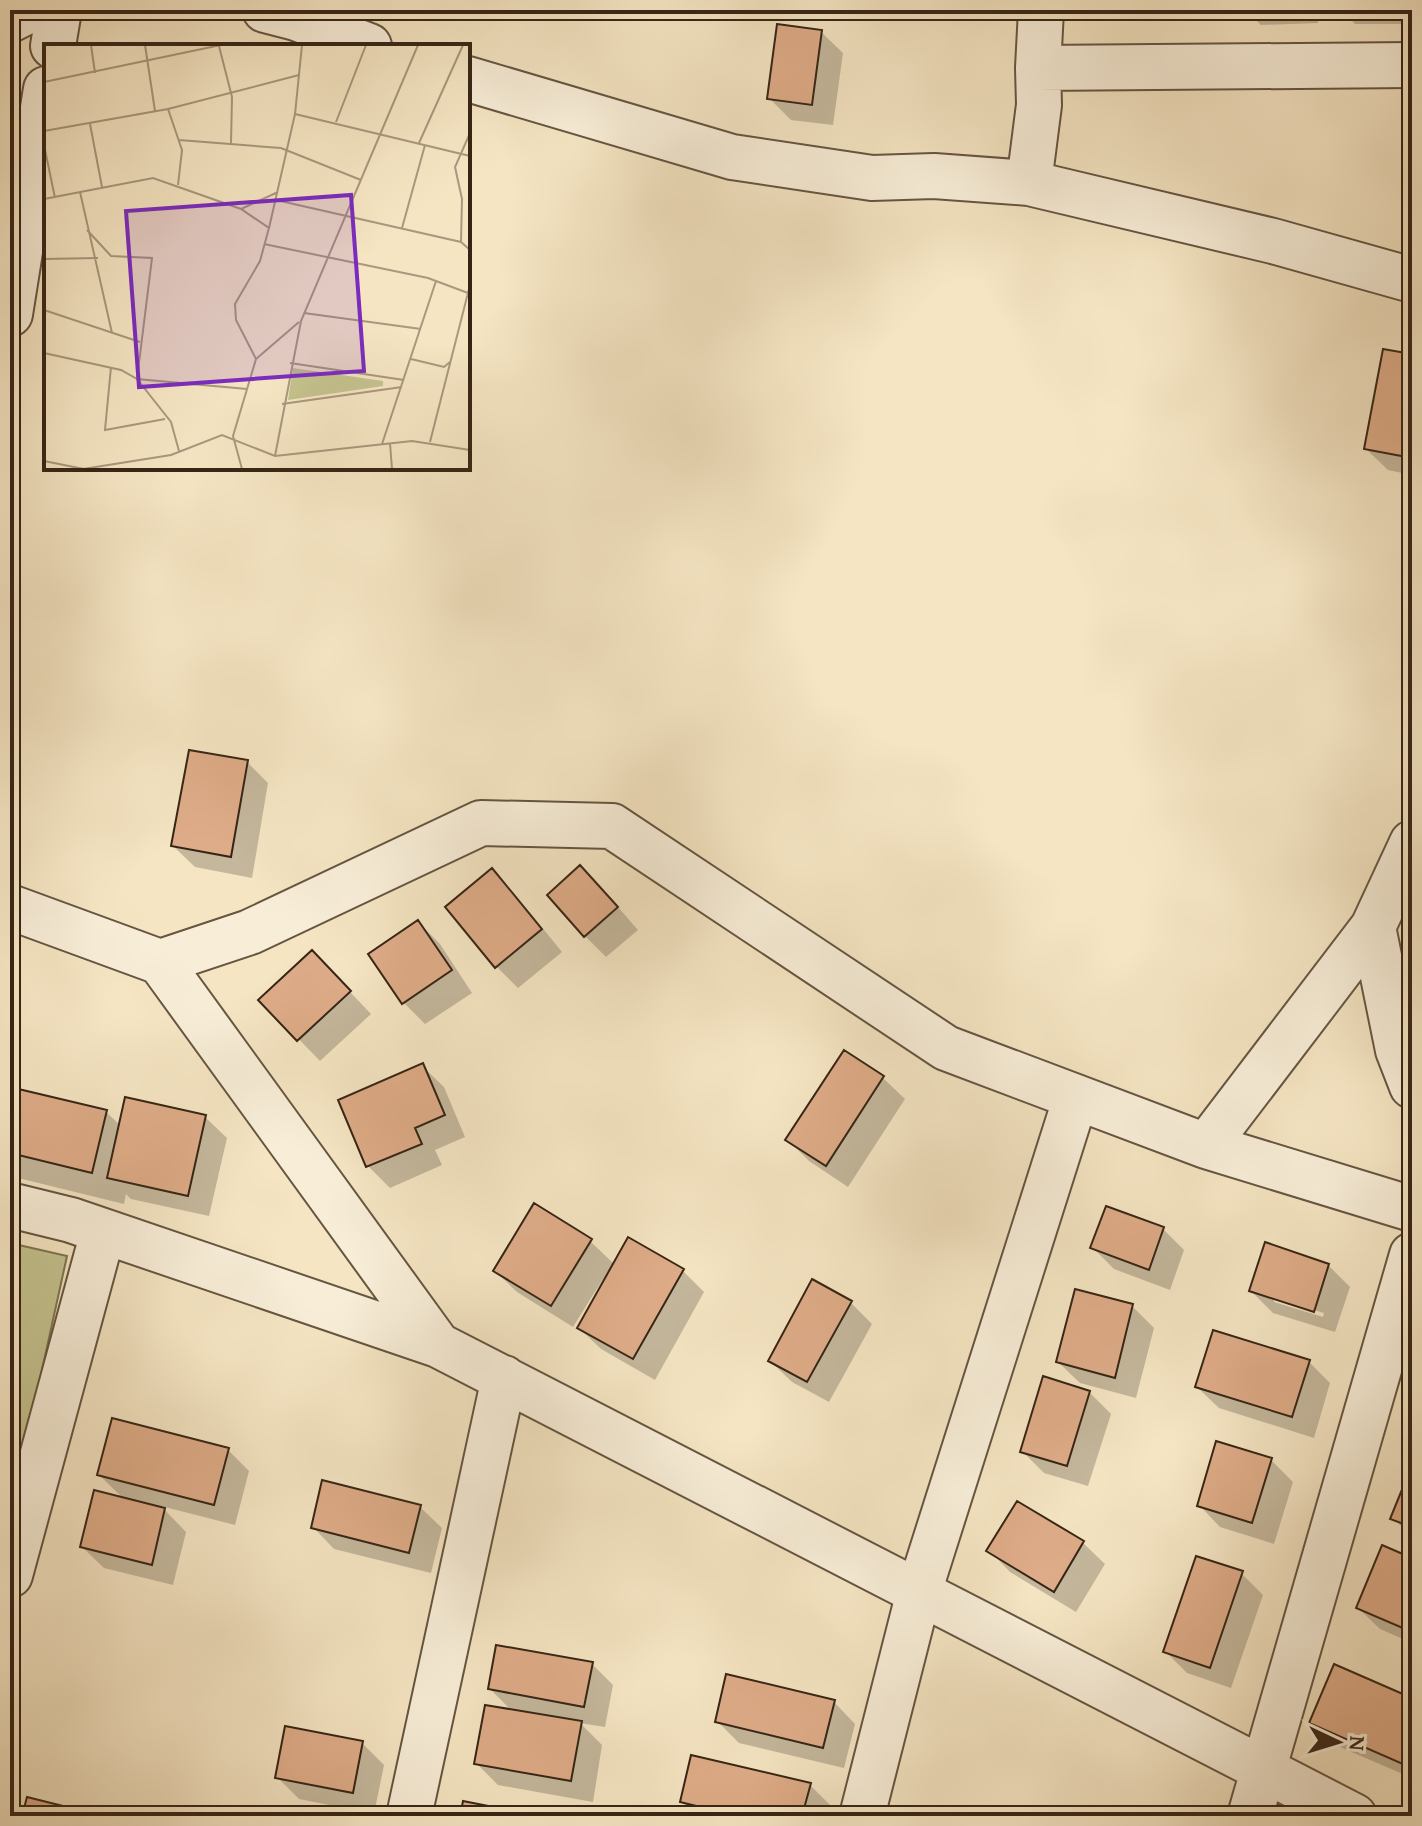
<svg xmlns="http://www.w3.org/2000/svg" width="1422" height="1826" viewBox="0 0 1422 1826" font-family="'Gentium Book Plus',serif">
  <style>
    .green { fill: #c4c28e; stroke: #7d7452; stroke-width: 2 }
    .shadow { fill: #0003; fill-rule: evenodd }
    .building { fill: #deac88; stroke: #362516; stroke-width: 2 }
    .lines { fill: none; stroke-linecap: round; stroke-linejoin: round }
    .minor-casing { stroke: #665541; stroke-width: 48 }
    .minor { stroke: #f8eed8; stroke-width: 44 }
    .inset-road { fill: none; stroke: #a9987e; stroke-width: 2 }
    .view { fill: #7b2cbf; fill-opacity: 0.15; stroke: #7b2cbf; stroke-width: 4 }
    .inset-edge { fill: none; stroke: #362516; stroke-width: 4 }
  </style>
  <rect width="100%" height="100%" fill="#f5e5c3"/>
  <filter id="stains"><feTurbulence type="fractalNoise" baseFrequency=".0025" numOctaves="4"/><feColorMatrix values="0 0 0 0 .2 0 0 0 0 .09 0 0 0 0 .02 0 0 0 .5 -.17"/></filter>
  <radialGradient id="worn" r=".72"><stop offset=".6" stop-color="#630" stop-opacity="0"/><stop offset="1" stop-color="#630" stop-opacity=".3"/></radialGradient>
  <path class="green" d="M 10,1243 L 67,1256 L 10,1516 Z"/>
  <path class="shadow" d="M 1245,10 L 1317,10 L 1318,23 L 1261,25 Z
    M 1342,10 L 1412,10 L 1412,24 L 1355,24 Z
    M 821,32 L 843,53 L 833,125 L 791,120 L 769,98 Z
    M 1412,356 L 1412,475 L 1388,470 L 1366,449 Z
    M 247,762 L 268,783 L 252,878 L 195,867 L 173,846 Z
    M 492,871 L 513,892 L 562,952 L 518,988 L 497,967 L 448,907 Z
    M 602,889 L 638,930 L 606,957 L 585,936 Z
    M 418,922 L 440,944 L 472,993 L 425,1024 L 403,1002 Z
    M 333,974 L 371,1014 L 320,1061 L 261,1000 Z
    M 845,1052 L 883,1078 L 905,1099 L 848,1187 L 809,1161 L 787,1139 Z
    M 422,1066 L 444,1087 L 465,1137 L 435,1150 L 442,1165 L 390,1188 L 368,1166 Z
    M 10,1089 L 106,1112 L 121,1126 L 205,1117 L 227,1138 L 209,1216 L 131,1199 L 126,1194 L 124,1204 L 10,1176 Z
    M 1163,1229 L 1184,1250 L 1170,1290 L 1114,1269 L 1093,1248 Z
    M 590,1241 L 613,1263 L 573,1327 L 517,1292 L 495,1271 Z
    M 1328,1265 L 1350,1287 L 1335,1332 L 1273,1313 L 1251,1291 ZM 1274,1298 L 1324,1313 L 1323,1317 L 1274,1302 Z
    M 683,1271 L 704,1292 L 655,1380 L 601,1349 L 579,1328 Z
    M 851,1303 L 872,1324 L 829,1402 L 792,1382 L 770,1361 Z
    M 1132,1306 L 1154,1328 L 1136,1398 L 1080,1383 L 1058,1362 Z
    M 1308,1361 L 1330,1383 L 1314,1438 L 1219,1408 L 1197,1387 Z
    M 1089,1392 L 1111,1414 L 1088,1486 L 1044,1473 L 1022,1451 Z
    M 228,1450 L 249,1471 L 235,1525 L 161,1506 L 186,1532 L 173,1585 L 104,1568 L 82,1547 L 125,1500 L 99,1475 Z
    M 1271,1460 L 1293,1482 L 1274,1544 L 1220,1527 L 1199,1505 Z
    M 1412,1470 L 1412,1537 L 1393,1518 Z
    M 1017,1503 L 1083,1543 L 1105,1564 L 1076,1612 L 1010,1572 L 989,1550 Z
    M 420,1507 L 442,1528 L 431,1573 L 334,1549 L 313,1527 Z
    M 1412,1560 L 1412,1643 L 1380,1629 L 1358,1608 Z
    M 1241,1573 L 1263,1595 L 1231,1688 L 1187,1673 L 1166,1652 Z
    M 592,1664 L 613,1685 L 605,1727 L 580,1723 L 602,1745 L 593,1802 L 498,1785 L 476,1763 L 513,1712 L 490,1689 Z
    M 1412,1700 L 1412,1778 L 1333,1744 L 1311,1722 Z
    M 834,1702 L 855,1724 L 844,1768 L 739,1743 L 717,1721 Z
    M 362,1743 L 384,1765 L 374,1814 L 299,1799 L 278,1778 Z
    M 810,1785 L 831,1806 L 829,1816 L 696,1816 L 682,1802 Z"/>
  <path class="building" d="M 777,24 L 822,30 L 812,105 L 767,99 Z
    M 1383,349 L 1412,354 L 1412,458 L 1364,449 Z
    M 189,750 L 248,760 L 231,857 L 171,846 Z
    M 580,865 L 618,907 L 584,937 L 547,895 Z
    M 492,868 L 542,929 L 495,968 L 445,907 Z
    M 418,920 L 452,970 L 402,1004 L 368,954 Z
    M 312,950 L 351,991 L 297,1041 L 258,1000 Z
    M 844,1050 L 884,1076 L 826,1166 L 785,1140 Z
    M 423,1063 L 445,1115 L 415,1128 L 422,1144 L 366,1167 L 338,1100 Z
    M 10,1087 L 107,1110 L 92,1173 L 10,1153 Z
    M 125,1097 L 206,1115 L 188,1196 L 107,1178 Z
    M 534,1203 L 592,1239 L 551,1306 L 493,1271 Z
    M 1106,1206 L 1164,1227 L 1149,1270 L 1090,1248 Z
    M 628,1237 L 684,1269 L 633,1359 L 577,1328 Z
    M 1265,1242 L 1329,1264 L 1314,1312 L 1249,1291 Z
    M 812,1279 L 852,1301 L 807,1382 L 768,1361 Z
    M 1075,1289 L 1133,1304 L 1115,1378 L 1056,1362 Z
    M 1213,1330 L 1310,1360 L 1292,1417 L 1195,1387 Z
    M 1043,1376 L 1090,1391 L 1067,1466 L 1020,1452 Z
    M 112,1418 L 229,1448 L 214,1505 L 97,1475 Z
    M 1216,1441 L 1272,1458 L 1252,1523 L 1197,1506 Z
    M 1412,1465 L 1412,1527 L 1390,1519 Z
    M 322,1480 L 421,1505 L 409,1553 L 311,1528 Z
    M 94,1490 L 165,1508 L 152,1565 L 80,1547 Z
    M 1017,1501 L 1084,1541 L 1054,1592 L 986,1551 Z
    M 1382,1545 L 1412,1558 L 1412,1632 L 1356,1608 Z
    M 1196,1556 L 1243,1571 L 1210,1668 L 1163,1652 Z
    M 496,1645 L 593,1662 L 584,1707 L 488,1689 Z
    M 1334,1664 L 1412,1698 L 1412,1750 L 1405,1765 L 1309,1723 Z
    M 726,1674 L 835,1700 L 823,1748 L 715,1722 Z
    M 485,1705 L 582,1721 L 571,1781 L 474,1764 Z
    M 285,1726 L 363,1741 L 353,1793 L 275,1778 Z
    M 691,1755 L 811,1783 L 802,1816 L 737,1816 L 680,1802 Z
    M 27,1797 L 103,1816 L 22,1816 Z
    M 463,1801 L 539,1816 L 460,1816 Z"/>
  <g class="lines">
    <defs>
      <path id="minor" d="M 265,10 L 296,18 L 369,46
        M 10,20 L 30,10
        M 53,46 L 59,10
        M 1038,68 L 1412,65
        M 468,79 L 732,157 L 872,178 L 934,176 L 1029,183 L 1039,105 L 1038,68 L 1041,10
        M 1029,183 L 1273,241 L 1412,280
        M 10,314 L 46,89
        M 10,907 L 160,962 L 250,932 L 481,823 L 612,826 L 946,1048 L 1206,1146 L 1373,927 L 1412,843
        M 1373,927 L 1398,1050 L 1412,1086
        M 160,962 L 438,1345
        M 1206,1146 L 1412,1209
        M 10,1205 L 71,1220 L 438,1345 L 1354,1816
        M 10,1575 L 103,1232
        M 409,1816 L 504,1378
        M 862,1816 L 919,1592 L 1076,1097
        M 1250,1816 L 1412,1255"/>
    </defs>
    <use href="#minor" class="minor-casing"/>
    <use href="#minor" class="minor"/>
  </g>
  <g transform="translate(44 44)">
    <rect width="426" height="426" fill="#f5e5c3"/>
    <path d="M 249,324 L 339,337 L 339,342 L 244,356 Z" fill="#c4c28e"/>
    <path class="inset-road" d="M 47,1 L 51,29M 101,1 L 111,67M 175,2 L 188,53 L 187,99M 0,38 L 177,1M 124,65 L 138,106 L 134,141M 251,70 L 426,112M 292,78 L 322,1M 46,80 L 58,143M 0,87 L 124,65 L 255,31M 135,96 L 237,104 L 317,136M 375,99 L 419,1M 0,101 L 11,154M 36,148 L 68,289M 0,155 L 109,134 L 197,165 L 225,184 L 216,217 L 191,260 L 192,276 L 212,315 L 189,392 L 198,425M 232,156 L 417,198 L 426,206M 197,165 L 234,148M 225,184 L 251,70 L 258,1M 358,184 L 381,101M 43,186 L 67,212 L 108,214 L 93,335 L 203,345M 417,198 L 418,155 L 411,123 L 426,89M 220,200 L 384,234 L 424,249M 0,215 L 54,214M 0,266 L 96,298M 260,269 L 377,285M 0,309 L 77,326 L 93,335 L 127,378 L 135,407M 212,315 L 255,278M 367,315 L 400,323 L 406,318M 246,319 L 360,336M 67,323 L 61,386 L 121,375M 238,360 L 358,343M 386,398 L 426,241M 346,399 L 348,425M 338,400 L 392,237M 231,412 L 257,277 L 374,1M 0,417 L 40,425M 39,425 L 127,411 L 178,391 L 231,412 L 368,397 L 426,406"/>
    <path class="view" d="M 307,151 L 320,327 L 95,343 L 82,167 Z"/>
    <rect width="426" height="426" class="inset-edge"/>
  </g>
  <rect width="1422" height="1826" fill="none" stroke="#f5e5c3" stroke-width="40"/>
  <rect x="12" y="12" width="1398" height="1802" fill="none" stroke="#362516" stroke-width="4"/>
  <rect x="20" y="20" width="1382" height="1786" fill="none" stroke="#362516" stroke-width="2"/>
  <g transform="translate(1338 1742) rotate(94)" stroke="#f8eed8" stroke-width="6" paint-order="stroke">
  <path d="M0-6L14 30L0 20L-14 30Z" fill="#362516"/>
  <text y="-12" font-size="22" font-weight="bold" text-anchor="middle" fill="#362516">N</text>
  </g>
  <rect width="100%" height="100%" filter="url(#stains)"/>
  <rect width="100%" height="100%" fill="url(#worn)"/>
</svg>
